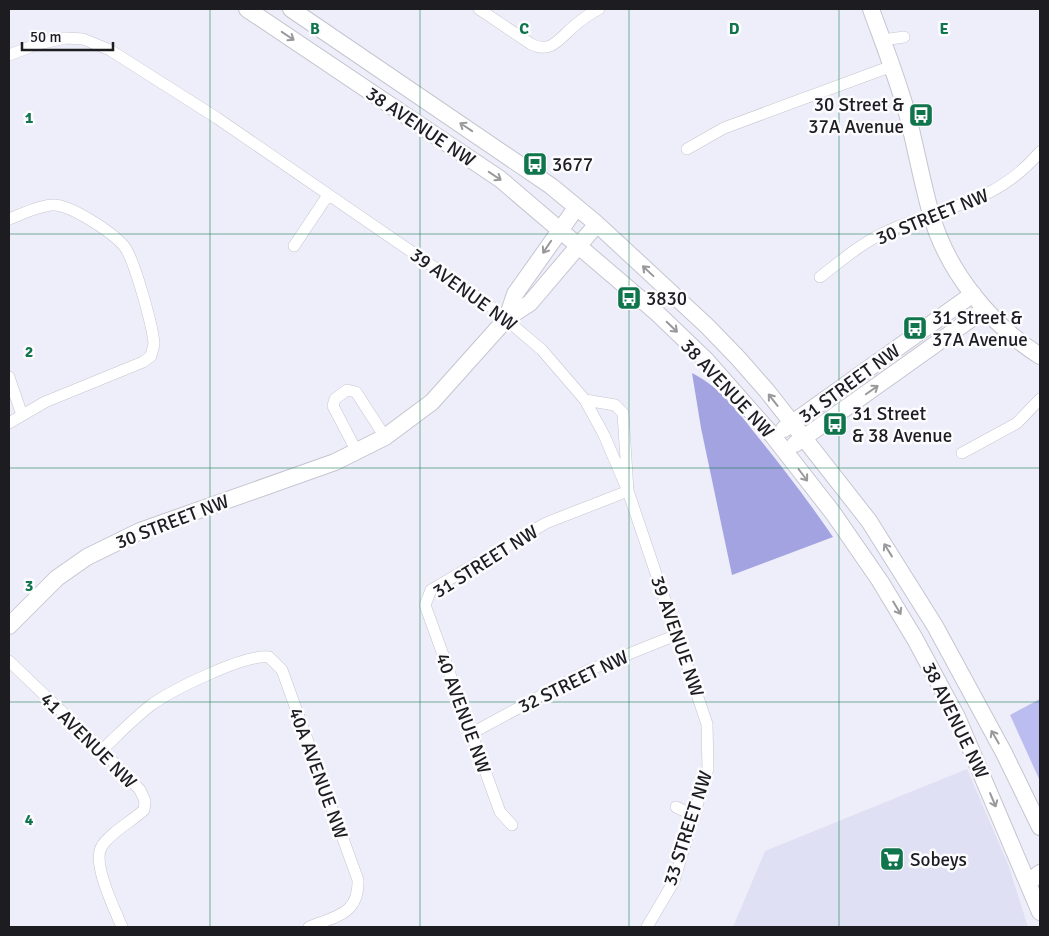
<svg xmlns="http://www.w3.org/2000/svg" width="1049" height="936" viewBox="0 0 1049 936" font-family="Signika,sans-serif">
  <style>
    .built { fill: #dfe0f3 }
    .green { fill: #bbbcef }
    .forest { fill: #a3a3e1 }
    .lines { fill: none; stroke-linecap: round; stroke-linejoin: round }
    .street-casing { stroke: #c5c5d0; stroke-width: 12 }
    .secondary-casing { stroke: #c5c5d0; stroke-width: 18 }
    .street { stroke: #fff; stroke-width: 11 }
    .secondary { stroke: #fff; stroke-width: 16 }
    .oneway { stroke: #99999b }
    .grid { fill: none; stroke: #10754c; stroke-width: 1; stroke-opacity: 0.55 }
    .labels { text-anchor: middle; stroke-width: 5; stroke-linejoin: round; paint-order: stroke }
    .poi-label { font-size: 19px; fill: #1c1c21; stroke: #fcfcfe; text-anchor: start }
    .street-label { font-size: 19px; fill: #1c1c21; stroke: #fcfcfe }
    .grid-label { font-size: 16px; text-anchor: middle; font-weight: bold; fill: #10754c; stroke: #fcfcfe; stroke-width: 5; stroke-linejoin: round; paint-order: stroke }
  </style>
  <rect width="100%" height="100%" fill="#edeef9"/>
  <path class="built" d="M 967,769 L 1008,864 L 1028,927 L 733,927 L 765,851 Z"/>
  <path class="green" d="M 1040,699 L 1040,781 L 1010,715 Z"/>
  <path class="forest" d="M 692,373 C 722,388 742,417 762,442 C 787,473 811,505 833,537 L 732,575 L 701,428 Z"/>
  <g class="lines">
    <defs>
      <path id="street" d="M 479,9 L 531,44 C 551,54 559,39 573,27 C 581,20 589,14 599,9
        M 883,40 L 904,37
        M 9,55 L 38,44 L 66,38 L 83,39 L 110,50 L 217,118 L 489,305 L 542,350 L 585,400 L 604,435 L 628,491 L 707,724 L 708,769 L 674,881 L 647,927
        M 687,149 L 724,128 L 892,66
        M 9,219 C 22,214 38,206 52,205 C 69,203 113,233 124,246 C 134,258 153,327 154,344 L 151,356 L 143,362 L 45,402 L 9,423
        M 294,246 L 328,195
        M 820,277 C 842,260 864,241 890,230 C 949,204 994,205 1040,152
        M 9,377 L 22,415
        M 357,452 L 333,406 L 335,399 L 347,390 L 356,392 L 385,437
        M 962,453 L 1017,423 L 1040,399
        M 9,661 L 102,750 L 140,790 L 145,801 L 144,810 C 132,821 110,833 102,846 C 91,862 115,910 122,927
        M 472,733 L 589,670 L 676,635
        M 102,750 C 118,735 133,719 150,706 C 171,690 245,654 269,657 L 282,670 L 358,880 C 359,914 337,916 309,927
        M 676,807 L 695,816
        M 512,825 L 500,812 L 425,605 L 431,590 L 546,523 L 628,491 L 623,413 L 615,405 L 585,400"/>
      <path id="secondary" d="M 247,9 L 500,179 L 657,313 L 706,360 L 773,436 L 833,513 L 880,581 L 915,639 L 957,717 L 1040,912
        M 291,9 L 551,186 L 597,224 L 707,326 L 738,358 L 767,391 L 869,521 L 935,626 L 1004,753 L 1040,827
        M 871,9 C 884,45 898,80 908,117 C 916,149 922,182 931,214 C 947,271 990,324 1040,356
        M 507,318 L 515,294 L 576,208
        M 784,429 L 973,294
        M 795,444 L 985,309
        M 9,626 L 57,578 L 87,557 L 140,531 L 335,462 L 385,437 L 432,402 L 507,318 L 530,303 L 597,224
        M 1028,883 L 1040,873"/>
    </defs>
    <use href="#street" class="street-casing"/>
    <use href="#secondary" class="secondary-casing"/>
    <use href="#street" class="street"/>
    <use href="#secondary" class="secondary"/>
  </g>
  <defs><path id="oneway-shaft" d="M-6 0H5M1.5-3L5.5 0L1.5 3" fill="none" stroke-width="1.6" stroke-linecap="round" stroke-linejoin="round" transform="scale(1.25)"/></defs>
  <g class="oneway">
    <use href="#oneway-shaft" transform="translate(288 36) rotate(34)"/>
    <use href="#oneway-shaft" transform="translate(466 127) rotate(-146)"/>
    <use href="#oneway-shaft" transform="translate(495 176) rotate(34)"/>
    <use href="#oneway-shaft" transform="translate(547 247) rotate(124)"/>
    <use href="#oneway-shaft" transform="translate(648 271) rotate(-137)"/>
    <use href="#oneway-shaft" transform="translate(672 327) rotate(44)"/>
    <use href="#oneway-shaft" transform="translate(872 390) rotate(-35)"/>
    <use href="#oneway-shaft" transform="translate(773 400) rotate(-128)"/>
    <use href="#oneway-shaft" transform="translate(803 475) rotate(53)"/>
    <use href="#oneway-shaft" transform="translate(888 550) rotate(-122)"/>
    <use href="#oneway-shaft" transform="translate(897 608) rotate(59)"/>
    <use href="#oneway-shaft" transform="translate(995 737) rotate(-120)"/>
    <use href="#oneway-shaft" transform="translate(993 800) rotate(67)"/>
  </g>
  <path class="grid" d="M 210,9 L 210,927M 420,9 L 420,927M 629,9 L 629,927M 839,9 L 839,927M 9,234 L 1040,234M 9,468 L 1040,468M 9,702 L 1040,702"/>
  <defs>
    <symbol id="bus-square" viewBox="-11 -11 22 22"><rect x="-9" y="-9" width="18" height="18" rx="4" fill="#10754c" stroke="#fcfcfe"/><path d="M-5-6H5V4H4V6H2V4H-2V6H-4V4H-5ZM-3.5-4V0h7V-4ZM-3.5 1.2v1.5H-2V1.2ZM2 1.2v1.5H3.5V1.2Z" fill="#fff"/></symbol>
    <symbol id="supermarket-square" viewBox="-11 -11 22 22"><rect x="-9" y="-9" width="18" height="18" rx="4" fill="#10754c" stroke="#fcfcfe"/><path d="M-6-5.5h2.5l.6 2H6L4.5 2H-2.5L-4.4-4H-6ZM-1.5 3.2a1.3 1.3 0 1 0 .1 0ZM3 3.2a1.3 1.3 0 1 0 .1 0Z" fill="#fff"/></symbol>
  </defs>
  <g fill-rule="evenodd">
    <use href="#bus-square" x="907" y="101" width="28" height="28"/>
    <use href="#bus-square" x="521" y="150" width="28" height="28"/>
    <use href="#bus-square" x="615" y="284" width="28" height="28"/>
    <use href="#bus-square" x="901" y="314" width="28" height="28"/>
    <use href="#bus-square" x="821" y="410" width="28" height="28"/>
    <use href="#supermarket-square" x="878" y="845" width="28" height="28"/>
  </g>
  <g class="labels">
    <g class="poi-label">
      <text x="904" y="111" text-anchor="end">30 Street &amp;<tspan x="904" dy="22">37A Avenue</tspan></text>
      <text x="552" y="171">3677</text>
      <text x="646" y="305">3830</text>
      <text x="932" y="324">31 Street &amp;<tspan x="932" dy="22">37A Avenue</tspan></text>
      <text x="852" y="420">31 Street<tspan x="852" dy="22">&amp; 38 Avenue</tspan></text>
      <text x="910" y="866">Sobeys</text>
    </g>
    <g class="street-label">
      <text transform="translate(421 126) rotate(34)" y="7">38 AVENUE NW</text>
      <text transform="translate(932 216) rotate(-22)" y="7">30 STREET NW</text>
      <text transform="translate(464 289) rotate(36)" y="7">39 AVENUE NW</text>
      <text transform="translate(849 383) rotate(-36)" y="7">31 STREET NW</text>
      <text transform="translate(728 388) rotate(47)" y="7">38 AVENUE NW</text>
      <text transform="translate(172 521) rotate(-21)" y="7">30 STREET NW</text>
      <text transform="translate(485 561) rotate(-32)" y="7">31 STREET NW</text>
      <text transform="translate(678 636) rotate(71)" y="7">39 AVENUE NW</text>
      <text transform="translate(573 681) rotate(-26)" y="7">32 STREET NW</text>
      <text transform="translate(464 713) rotate(70)" y="7">40 AVENUE NW</text>
      <text transform="translate(956 720) rotate(64)" y="7">38 AVENUE NW</text>
      <text transform="translate(89 740) rotate(45)" y="7">41 AVENUE NW</text>
      <text transform="translate(319 773) rotate(70)" y="7">40A AVENUE NW</text>
      <text transform="translate(687 828) rotate(-72)" y="7">33 STREET NW</text>
    </g>
  </g>
  <g class="grid-label">
    <text x="315" y="34">B</text>
    <text x="524" y="34">C</text>
    <text x="734" y="34">D</text>
    <text x="944" y="34">E</text>
    <text x="29" y="123">1</text>
    <text x="29" y="357">2</text>
    <text x="29" y="591">3</text>
    <text x="29" y="825">4</text>
  </g>
  <rect width="1049" height="936" fill="none" stroke="#1c1c21" stroke-width="20"/>
  <path d="M22 42v8h91v-8" fill="none" stroke="#1c1c21" stroke-width="2.5"/>
  <text x="30" y="42" font-size="15" fill="#1c1c21" stroke="#fcfcfe" stroke-width="4" paint-order="stroke">50 m</text>
</svg>
